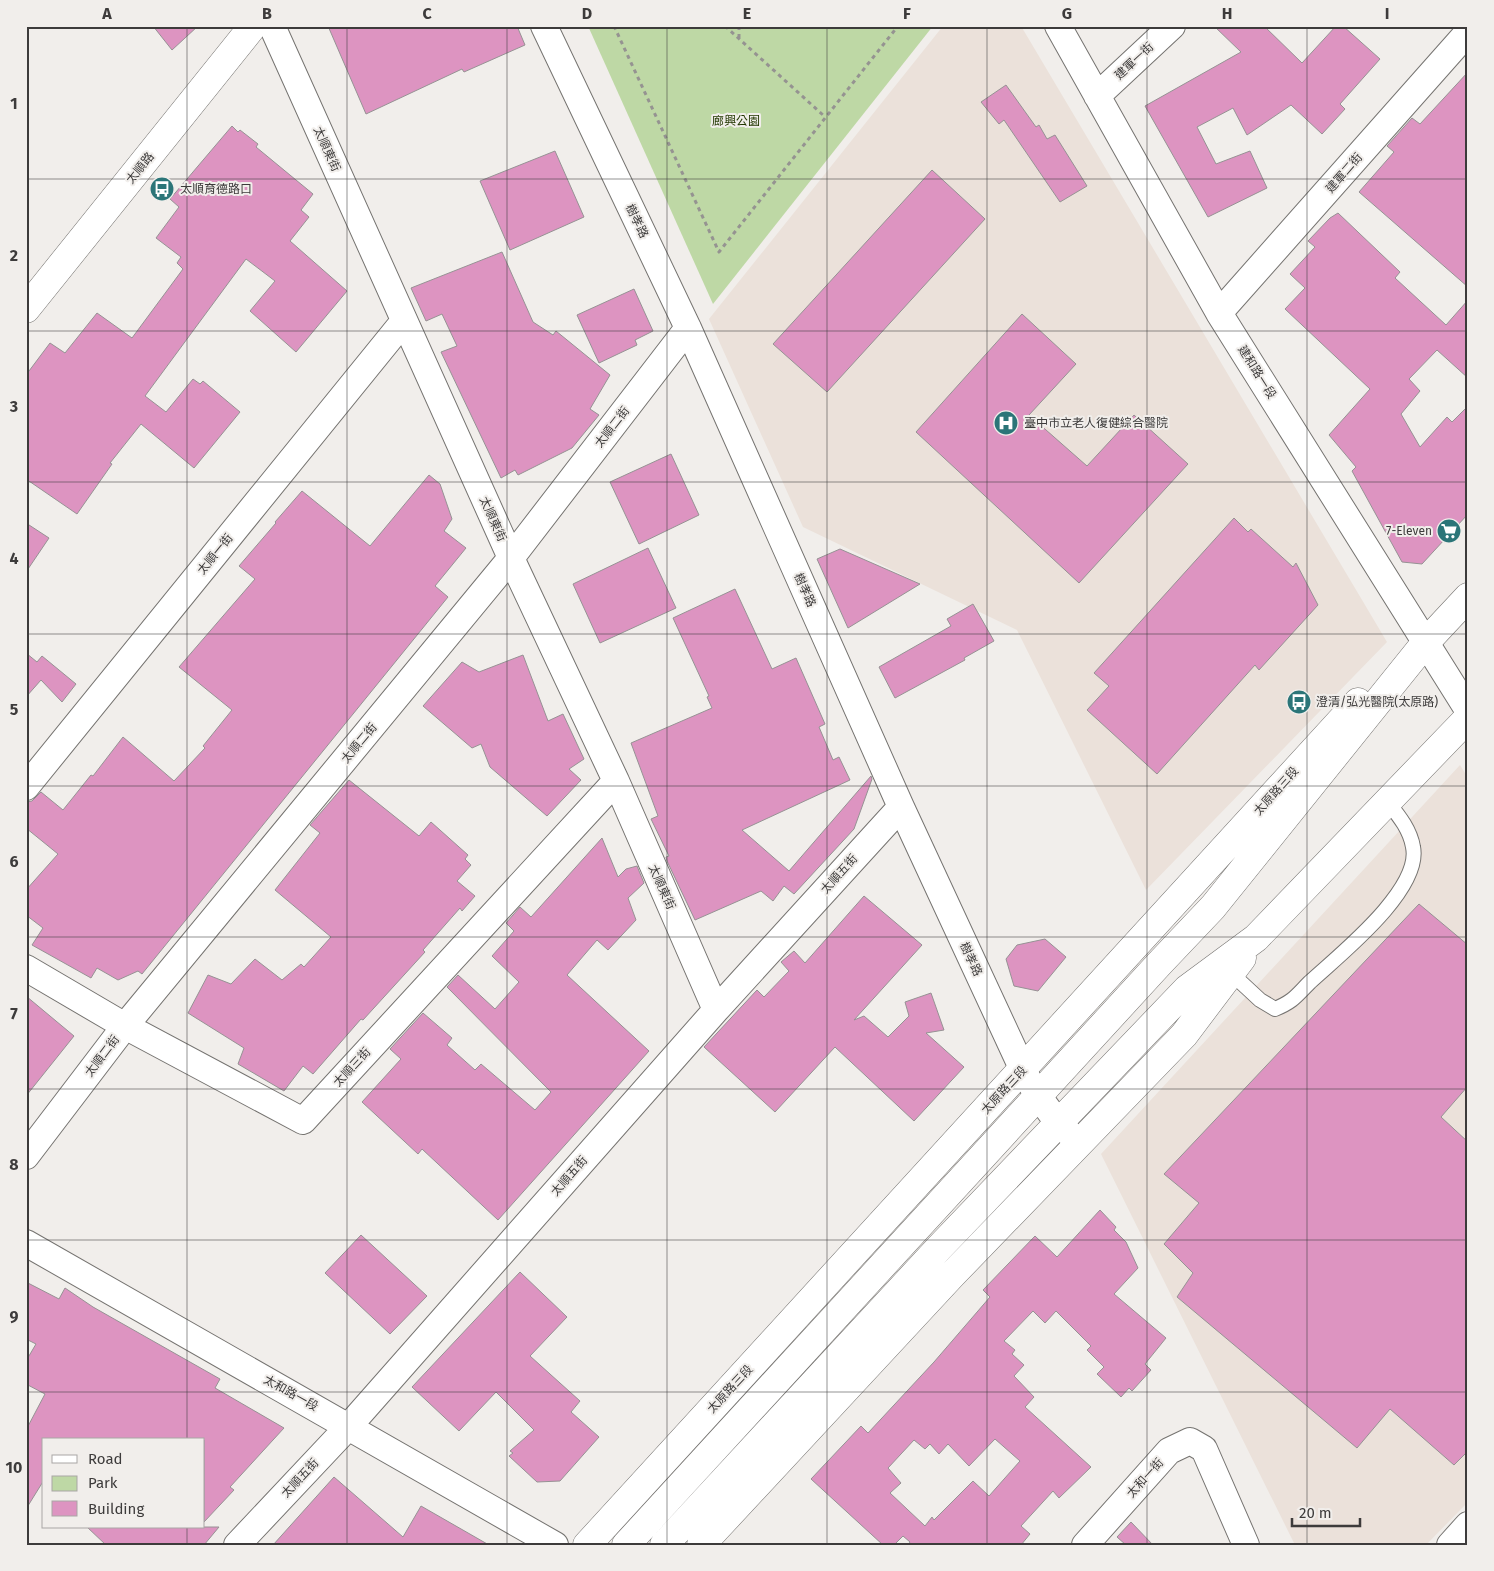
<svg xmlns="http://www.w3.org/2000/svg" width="1494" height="1571" viewBox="0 0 1494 1571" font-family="'Fira Sans','Noto Sans TC',sans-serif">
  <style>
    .built { fill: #ebe1da }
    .green { fill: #bed8a5 }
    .building { fill: #dd94c1; stroke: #969294; fill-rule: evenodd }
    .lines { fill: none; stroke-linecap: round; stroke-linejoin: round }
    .service-casing { stroke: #757370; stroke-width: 16 }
    .minor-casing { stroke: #757370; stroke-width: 28 }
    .tertiary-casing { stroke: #757370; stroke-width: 29 }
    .secondary-casing { stroke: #757370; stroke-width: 29 }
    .path { stroke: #959391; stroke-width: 3; stroke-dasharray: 4 4; stroke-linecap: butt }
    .service { stroke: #fff; stroke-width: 14 }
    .minor { stroke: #fff; stroke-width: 26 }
    .tertiary { stroke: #fff; stroke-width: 28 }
    .secondary { stroke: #fff; stroke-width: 28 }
    .grid { fill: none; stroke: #3d3b3b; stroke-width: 1; stroke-opacity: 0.55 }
    .labels { text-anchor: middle; stroke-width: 4; stroke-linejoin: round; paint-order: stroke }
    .street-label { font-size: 12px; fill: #3d3b3b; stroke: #f1eeeb }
    .park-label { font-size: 12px; fill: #223701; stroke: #f1eeeb }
    .poi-label { font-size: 12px; fill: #3d3b3b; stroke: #f1eeeb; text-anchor: start }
    .neatline { fill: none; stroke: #3d3b3b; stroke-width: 2 }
    .grid-label { font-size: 16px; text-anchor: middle; font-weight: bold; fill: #3d3b3b }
  </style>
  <rect width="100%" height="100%" fill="#f1eeeb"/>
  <path class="built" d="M 943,26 L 1021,26 L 1387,642 L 1146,890 L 1017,630 L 803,527 L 709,319 Z
    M 1460,765 L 1468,778 L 1468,1502 L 1426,1545 L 1295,1545 L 1101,1154 Z"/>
  <path class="green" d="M 588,26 L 933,26 L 713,304 Z"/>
  <path class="building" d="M 153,26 L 198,26 L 172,50 Z
    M 328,26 L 517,26 L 525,45 L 464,72 L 462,69 L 366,114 Z
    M 1214,26 L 1264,26 L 1302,63 L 1336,26 L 1343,26 L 1380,59 L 1340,104 L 1345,109 L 1322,134 L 1291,105 L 1247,135 L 1233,108 L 1197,127 L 1216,164 L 1250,151 L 1267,188 L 1208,217 L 1145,106 L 1241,52 Z
    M 1468,72 L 1468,287 L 1359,192 L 1394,152 L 1387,146 L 1412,118 L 1420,124 Z
    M 1006,85 L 1036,127 L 1039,125 L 1047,139 L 1055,135 L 1087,186 L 1060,202 L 1004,120 L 999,124 L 981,102 Z
    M 232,126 L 238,132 L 240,130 L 258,144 L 256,147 L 313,194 L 301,210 L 309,217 L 290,241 L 347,291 L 296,352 L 250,311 L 275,281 L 246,259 L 145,396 L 166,412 L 193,379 L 200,384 L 203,381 L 240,412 L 194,468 L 141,424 L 110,463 L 112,464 L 77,514 L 26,479 L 26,375 L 50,343 L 65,353 L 97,313 L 132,338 L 183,269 L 177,263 L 181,257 L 156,238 L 179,207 L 170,199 Z
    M 555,151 L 584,217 L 510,250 L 480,181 Z
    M 932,170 L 985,219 L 827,392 L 773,344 Z
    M 1338,213 L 1400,272 L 1395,278 L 1446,325 L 1468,300 L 1468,378 L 1437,350 L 1409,379 L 1420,391 L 1401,414 L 1420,447 L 1447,417 L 1452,422 L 1468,406 L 1468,514 L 1422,564 L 1402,562 L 1352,471 L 1356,467 L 1329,435 L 1370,389 L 1285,309 L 1305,288 L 1290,274 L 1315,247 L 1308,241 L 1330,218 Z
    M 502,252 L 533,322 L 553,335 L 556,331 L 610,375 L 590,409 L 599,415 L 572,448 L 518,475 L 515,470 L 501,478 L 441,352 L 457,346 L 442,314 L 426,321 L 411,288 Z
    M 634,289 L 653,331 L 635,340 L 637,345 L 599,363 L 577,315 Z
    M 1022,314 L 1076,364 L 1029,415 L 1087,466 L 1134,415 L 1188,464 L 1079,583 L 916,432 Z
    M 671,454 L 699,515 L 639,544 L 610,482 Z
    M 429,475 L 440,484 L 452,519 L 444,531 L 466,548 L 435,586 L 448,597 L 142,974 L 138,971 L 118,980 L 97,968 L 91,978 L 32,945 L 43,928 L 26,915 L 26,890 L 58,854 L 26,828 L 26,802 L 32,801 L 41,792 L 63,810 L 91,775 L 93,776 L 123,737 L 174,781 L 205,748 L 203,746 L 232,710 L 179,667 L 255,579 L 239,566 L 276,523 L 275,522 L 302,491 L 370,546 Z
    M 1234,518 L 1248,532 L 1251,529 L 1293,567 L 1296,563 L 1318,605 L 1259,670 L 1255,665 L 1157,774 L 1087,710 L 1109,686 L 1094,673 Z
    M 26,523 L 49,538 L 26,572 Z
    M 648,548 L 676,608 L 600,643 L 573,584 Z
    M 840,549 L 920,584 L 848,628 L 817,559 Z
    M 735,589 L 772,669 L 796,658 L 825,724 L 819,727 L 833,760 L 839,757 L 850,780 L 742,830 L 789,871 L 871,776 L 872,779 L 854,829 L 794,894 L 784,886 L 773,901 L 761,891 L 695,920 L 667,861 L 666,857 L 669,856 L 651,819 L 658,816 L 631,743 L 712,708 L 707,697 L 709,696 L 673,618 Z
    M 973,604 L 994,641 L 964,658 L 965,660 L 895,698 L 879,667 L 951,626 L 947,619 Z
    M 26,653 L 37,662 L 42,656 L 76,684 L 62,702 L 41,680 L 26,697 Z
    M 523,655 L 548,721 L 563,714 L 584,759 L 569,769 L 581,780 L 547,816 L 490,767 L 481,744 L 472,748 L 423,706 L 462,662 L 479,672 Z
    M 349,780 L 419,836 L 431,822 L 468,855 L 465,859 L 471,865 L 457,881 L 475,896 L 462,911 L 460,908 L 423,950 L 425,952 L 363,1020 L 361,1019 L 313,1074 L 303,1066 L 284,1091 L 238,1064 L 244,1048 L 188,1013 L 208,975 L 231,984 L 255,959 L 282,980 L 301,964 L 304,967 L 331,937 L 275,890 L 320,833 L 310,825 Z
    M 602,838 L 618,877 L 626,869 L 637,866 L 644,883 L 628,898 L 636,920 L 608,950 L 597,940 L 567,975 L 649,1051 L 498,1220 L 422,1149 L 418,1154 L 362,1102 L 401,1059 L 390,1049 L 423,1013 L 452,1038 L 447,1045 L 475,1070 L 481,1064 L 535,1110 L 551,1092 L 447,987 L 458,975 L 495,1009 L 519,982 L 492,956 L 514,931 L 506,923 L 520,907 L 531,917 Z
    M 864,896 L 922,945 L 854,1020 L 864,1016 L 888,1037 L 909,1016 L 905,1002 L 931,993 L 944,1030 L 926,1033 L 964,1067 L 914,1121 L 835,1047 L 775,1112 L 704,1047 L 757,990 L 764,997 L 789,971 L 781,962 L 794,951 L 805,963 Z
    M 1419,904 L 1468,945 L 1468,1086 L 1441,1117 L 1468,1142 L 1468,1451 L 1454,1465 L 1390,1409 L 1357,1448 L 1177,1297 L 1193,1273 L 1164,1244 L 1199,1203 L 1164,1174 Z
    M 1045,939 L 1066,957 L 1038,991 L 1014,986 L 1006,959 L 1017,945 Z
    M 26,996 L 74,1036 L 26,1096 Z
    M 1100,1210 L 1116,1227 L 1114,1230 L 1126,1242 L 1138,1268 L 1114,1294 L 1166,1338 L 1145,1364 L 1151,1370 L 1132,1391 L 1129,1388 L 1121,1397 L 1097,1374 L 1104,1367 L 1087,1350 L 1091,1346 L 1056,1311 L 1045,1323 L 1033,1311 L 1004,1341 L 1015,1350 L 1012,1354 L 1024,1365 L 1014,1376 L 1034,1397 L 1025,1407 L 1091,1467 L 1059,1498 L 1053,1491 L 1021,1526 L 1030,1534 L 1021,1545 L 908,1545 L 910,1542 L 903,1536 L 894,1545 L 883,1545 L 811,1479 L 861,1426 L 868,1433 L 934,1362 L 990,1297 L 983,1290 L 1035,1236 L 1057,1257 ZM 995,1439 L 1020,1461 L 989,1496 L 973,1481 L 934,1520 L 932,1517 L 925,1526 L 890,1493 L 901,1483 L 888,1468 L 914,1440 L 925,1449 L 930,1444 L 939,1454 L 948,1444 L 969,1466 Z
    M 361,1235 L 427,1296 L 390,1334 L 325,1273 Z
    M 520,1272 L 567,1317 L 530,1356 L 580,1401 L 571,1412 L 599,1437 L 560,1481 L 537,1482 L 509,1456 L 513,1453 L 510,1451 L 534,1430 L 496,1392 L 459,1431 L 412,1387 Z
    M 26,1282 L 59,1299 L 65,1288 L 93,1307 L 220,1379 L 215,1388 L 284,1428 L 230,1487 L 234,1490 L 204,1522 L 204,1440 L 44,1440 L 44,1480 L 26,1509 L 26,1430 L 45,1394 L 26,1384 L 26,1361 L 36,1344 L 26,1339 Z
    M 334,1477 L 403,1537 L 421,1506 L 489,1545 L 273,1545 Z
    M 1131,1522 L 1153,1545 L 1126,1545 L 1117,1537 Z
    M 87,1527 L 219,1527 L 204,1545 L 106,1545 Z"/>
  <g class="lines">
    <defs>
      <path id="service" d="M 1232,974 L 1260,1000 L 1275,1009 C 1294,1001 1296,996 1310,982 C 1338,956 1422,890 1413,847 C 1410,829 1398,815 1387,801"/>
      <path id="minor" d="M 272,26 L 511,558 L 616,781 L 716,1010
        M 544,26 L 688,328 L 901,807 L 1023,1070 C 1038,1099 1055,1121 1079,1143
        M 1058,26 L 1219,313 L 1468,710
        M 1097,96 L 1172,26
        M 1219,313 L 1468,32
        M 26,787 L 404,321
        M 26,968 L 125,1026 L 303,1121 L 616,781
        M 26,1156 L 125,1026 L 511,558 L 688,328
        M 26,1243 L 555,1545
        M 237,1545 L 349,1426 L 716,1010 L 901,807
        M 1085,1545 L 1169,1451 L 1190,1441 L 1204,1449 L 1246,1545
        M 1450,1545 L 1468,1525"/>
      <path id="tertiary" d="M 26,309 L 253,26"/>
      <path id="secondary" d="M 587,1545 L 1358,702
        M 626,1545 L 1159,964 L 1213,907 L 1426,642 L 1468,597
        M 664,1545 L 938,1249 L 1187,989 L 1256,938 L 1468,718
        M 701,1545 L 952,1275 L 1184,1035 L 1242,958"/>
    </defs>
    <use href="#service" class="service-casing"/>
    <use href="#minor" class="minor-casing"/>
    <use href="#tertiary" class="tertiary-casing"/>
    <use href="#secondary" class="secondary-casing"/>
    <path class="path" d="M 614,26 L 719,252 L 898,26
      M 725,26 L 823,115
      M 739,26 L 739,38"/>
    <use href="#service" class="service"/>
    <use href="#minor" class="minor"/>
    <use href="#tertiary" class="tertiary"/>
    <use href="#secondary" class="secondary"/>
  </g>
  <path class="grid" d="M 187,26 L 187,1440M 347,26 L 347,1545M 507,26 L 507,1545M 667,26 L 667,1545M 827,26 L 827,1545M 987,26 L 987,1545M 1147,26 L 1147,1545M 1307,26 L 1307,1545M 26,179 L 1468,179M 26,331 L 1468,331M 26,482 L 1468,482M 26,634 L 1468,634M 26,786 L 1468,786M 26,937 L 1468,937M 26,1089 L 1468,1089M 26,1240 L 1468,1240M 26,1392 L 1468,1392M 187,1527 L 187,1545"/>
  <defs>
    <symbol id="bus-disc" viewBox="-11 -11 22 22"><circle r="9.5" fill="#2b7578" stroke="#f1eeeb"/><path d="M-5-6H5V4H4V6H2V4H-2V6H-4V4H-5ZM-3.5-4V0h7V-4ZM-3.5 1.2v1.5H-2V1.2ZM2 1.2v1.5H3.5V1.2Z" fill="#fff"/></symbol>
    <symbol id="hospital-disc" viewBox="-11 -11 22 22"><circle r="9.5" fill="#2b7578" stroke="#f1eeeb"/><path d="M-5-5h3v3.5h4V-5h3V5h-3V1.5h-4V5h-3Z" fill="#fff"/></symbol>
    <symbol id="supermarket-disc" viewBox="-11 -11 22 22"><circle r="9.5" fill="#2b7578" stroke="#f1eeeb"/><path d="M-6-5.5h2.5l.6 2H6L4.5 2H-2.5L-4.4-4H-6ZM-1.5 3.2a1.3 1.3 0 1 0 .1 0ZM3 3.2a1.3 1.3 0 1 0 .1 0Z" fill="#fff"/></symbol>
  </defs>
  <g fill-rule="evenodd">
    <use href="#bus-disc" x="148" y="175" width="28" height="28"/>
    <use href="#hospital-disc" x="992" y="409" width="28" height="28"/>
    <use href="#supermarket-disc" x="1435" y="517" width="28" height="28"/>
    <use href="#bus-disc" x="1285" y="688" width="28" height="28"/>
  </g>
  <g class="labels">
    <g class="street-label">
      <text transform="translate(1134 61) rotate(-43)" y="4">建軍一街</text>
      <text transform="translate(327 149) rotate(66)" y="4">太順東街</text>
      <text transform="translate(140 168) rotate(-51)" y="4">太順路</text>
      <text transform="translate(1344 173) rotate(-49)" y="4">建軍二街</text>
      <text transform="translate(637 221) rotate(64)" y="4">樹孝路</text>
      <text transform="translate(1257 372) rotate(58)" y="4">建和路一段</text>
      <text transform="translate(612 427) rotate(-52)" y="4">太順二街</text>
      <text transform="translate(493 519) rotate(66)" y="4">太順東街</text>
      <text transform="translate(215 554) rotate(-51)" y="4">太順一街</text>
      <text transform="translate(805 590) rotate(66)" y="4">樹孝路</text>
      <text transform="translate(359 743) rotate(-50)" y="4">太順二街</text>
      <text transform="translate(1276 791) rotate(-48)" y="4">太原路三段</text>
      <text transform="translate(839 874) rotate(-48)" y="4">太順五街</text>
      <text transform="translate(662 887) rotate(66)" y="4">太順東街</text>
      <text transform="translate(971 959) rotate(65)" y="4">樹孝路</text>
      <text transform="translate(102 1056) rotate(-53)" y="4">太順二街</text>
      <text transform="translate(352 1067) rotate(-47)" y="4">太順三街</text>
      <text transform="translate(1004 1090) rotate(-47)" y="4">太原路三段</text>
      <text transform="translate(569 1176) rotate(-49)" y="4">太順五街</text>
      <text transform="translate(730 1389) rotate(-47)" y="4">太原路三段</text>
      <text transform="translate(291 1393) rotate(29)" y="4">太和路一段</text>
      <text transform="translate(300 1478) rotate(-47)" y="4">太順五街</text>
      <text transform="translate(1145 1478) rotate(-48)" y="4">太和一街</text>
    </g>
    <g class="park-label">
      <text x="736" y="125">廊興公園</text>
    </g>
    <g class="poi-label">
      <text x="180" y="193">太順育德路口</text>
      <text x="1024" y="427">臺中市立老人復健綜合醫院</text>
      <text x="1432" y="535" text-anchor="end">7-Eleven</text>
      <text x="1316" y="706">澄清/弘光醫院(太原路)</text>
    </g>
  </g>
  <rect width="1494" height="1571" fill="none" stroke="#f1eeeb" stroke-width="55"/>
  <rect x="42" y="1438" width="162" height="90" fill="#f1eeeb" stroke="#a9a6a5"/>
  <rect x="52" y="1455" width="25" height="8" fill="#ffffff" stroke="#a9a6a5"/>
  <text x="88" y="1464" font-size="15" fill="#3d3b3b">Road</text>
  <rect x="52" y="1476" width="25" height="15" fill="#bed8a5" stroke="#a9a6a5"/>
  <text x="88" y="1488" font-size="15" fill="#3d3b3b">Park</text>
  <rect x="52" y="1501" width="25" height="15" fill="#dd94c1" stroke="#a9a6a5"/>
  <text x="88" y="1514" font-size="15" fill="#3d3b3b">Building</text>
  <path d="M1292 1518v8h68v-8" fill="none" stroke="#3d3b3b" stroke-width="2.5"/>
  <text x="1299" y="1518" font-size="15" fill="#3d3b3b" stroke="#f1eeeb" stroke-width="4" paint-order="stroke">20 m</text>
  <rect x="28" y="28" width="1438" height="1516" class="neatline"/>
  <g class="grid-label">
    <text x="107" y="19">A</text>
    <text x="267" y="19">B</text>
    <text x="427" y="19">C</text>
    <text x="587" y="19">D</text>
    <text x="747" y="19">E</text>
    <text x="907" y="19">F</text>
    <text x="1067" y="19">G</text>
    <text x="1227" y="19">H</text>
    <text x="1387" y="19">I</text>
    <text x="14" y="109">1</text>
    <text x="14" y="261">2</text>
    <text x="14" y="412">3</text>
    <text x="14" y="564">4</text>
    <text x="14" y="715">5</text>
    <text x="14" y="867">6</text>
    <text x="14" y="1019">7</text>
    <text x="14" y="1170">8</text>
    <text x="14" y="1322">9</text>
    <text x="14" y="1473">10</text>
  </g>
</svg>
